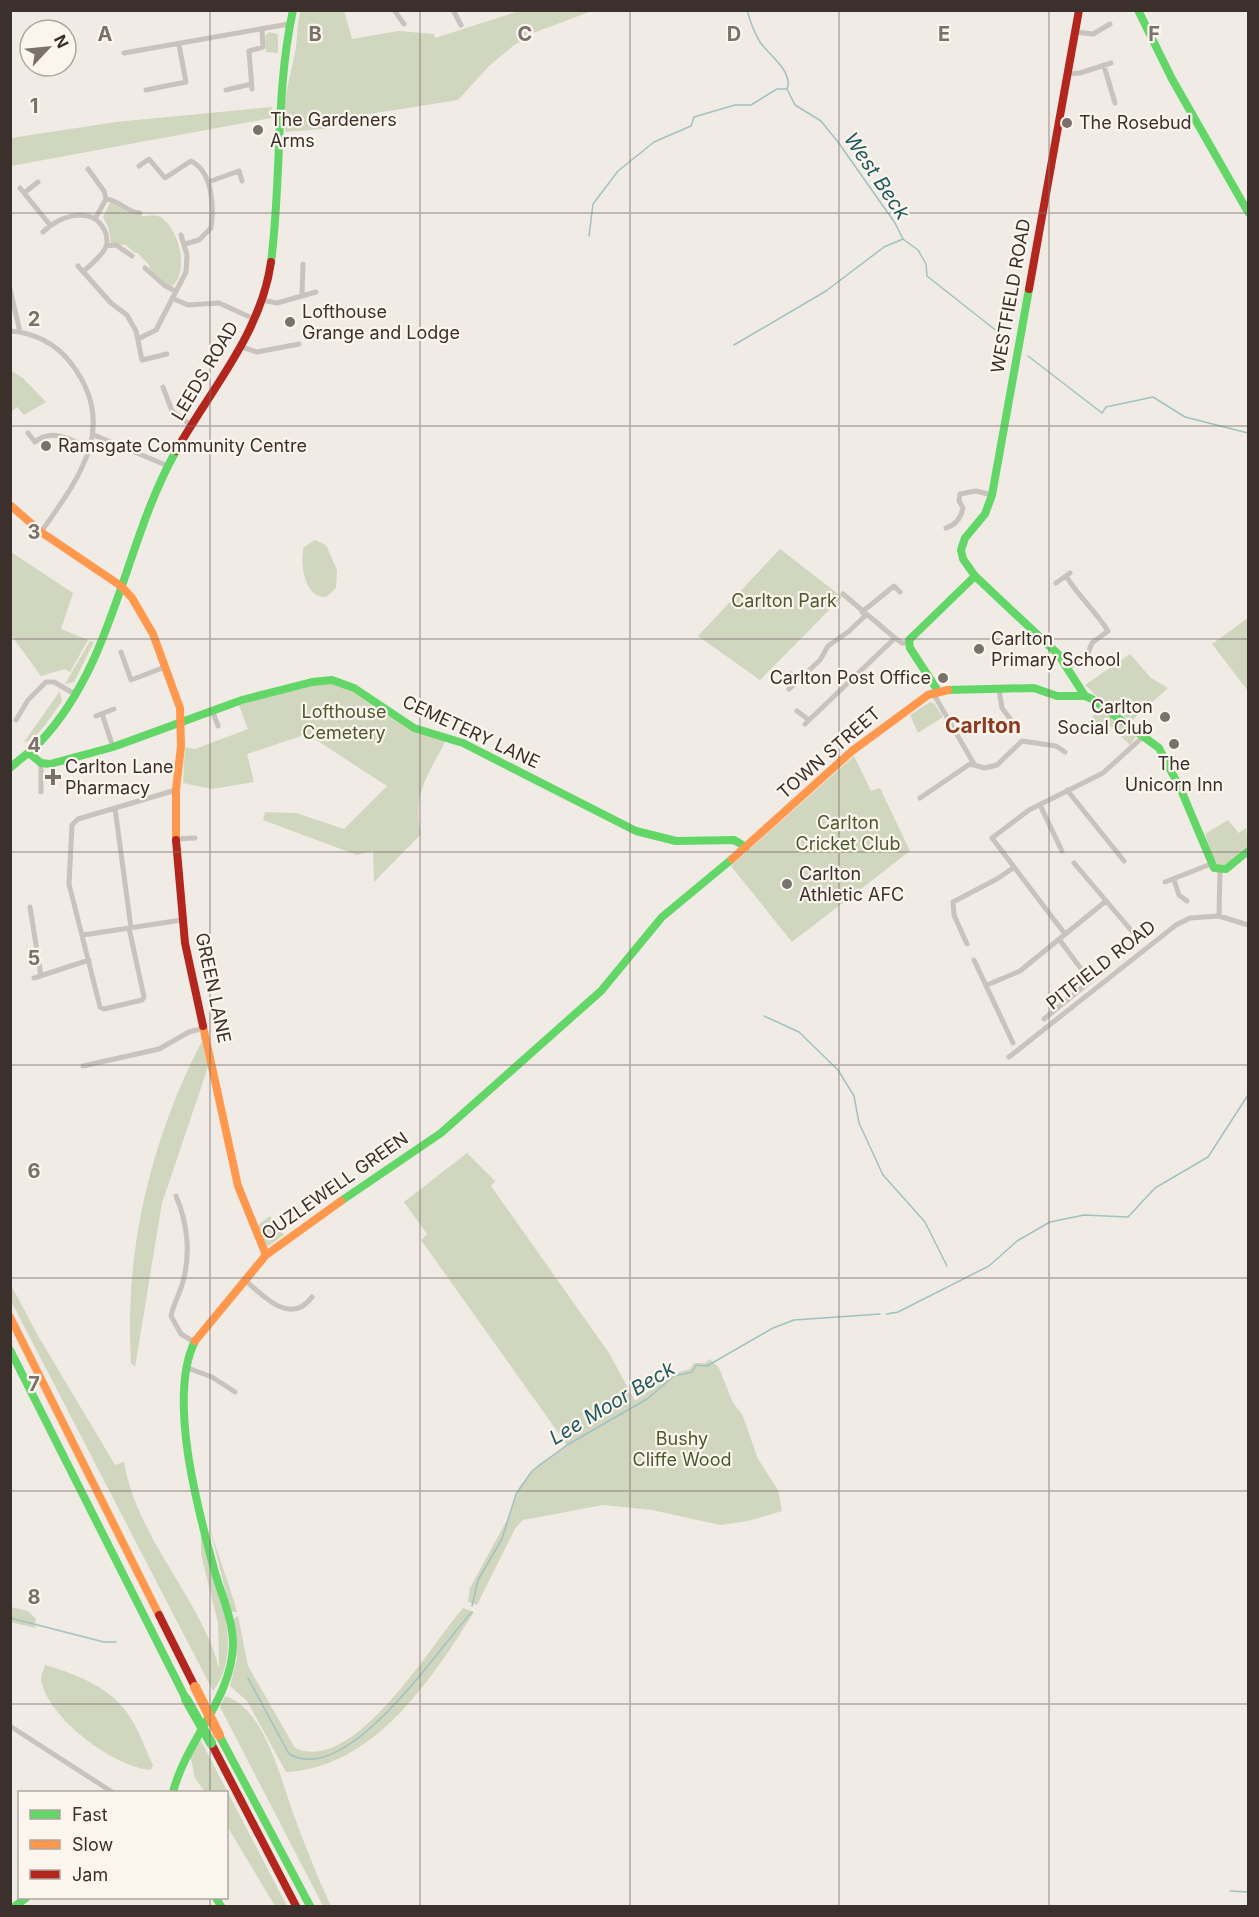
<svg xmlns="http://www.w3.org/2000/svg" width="1259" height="1917" viewBox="0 0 1259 1917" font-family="Inter,sans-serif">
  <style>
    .green { fill: #d1d6bf }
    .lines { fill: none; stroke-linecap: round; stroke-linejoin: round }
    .stream { stroke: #a1c2c1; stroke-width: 1.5 }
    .street { stroke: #c9c3be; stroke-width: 5 }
    .fast { stroke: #63d668; stroke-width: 8 }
    .slow { stroke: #ff974d; stroke-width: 8 }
    .jam { stroke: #b3261e; stroke-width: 8 }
    .fast-bridge { stroke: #63d668; stroke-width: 10 }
    .slow-bridge { stroke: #ff974d; stroke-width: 10 }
    .grid { fill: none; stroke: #7a716c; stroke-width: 1.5; stroke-opacity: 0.55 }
    .poi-dot { fill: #7a716c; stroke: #fbf5ee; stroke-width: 2 }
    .labels { text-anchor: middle; stroke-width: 4.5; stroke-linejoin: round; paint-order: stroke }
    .poi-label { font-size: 18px; fill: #3b302b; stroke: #fbf5ee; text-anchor: start }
    .street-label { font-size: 18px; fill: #3b302b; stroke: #fbf5ee }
    .park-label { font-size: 18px; fill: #4a5a2e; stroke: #fbf5ee }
    .water-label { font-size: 20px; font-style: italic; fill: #1f5a5e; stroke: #fbf5ee }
    .quarter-label { font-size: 21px; font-weight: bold; fill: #8c3b22; stroke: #fbf5ee }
    .grid-label { font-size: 20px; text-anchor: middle; font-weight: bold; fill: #7a716c; stroke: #fbf5ee; stroke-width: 4.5; stroke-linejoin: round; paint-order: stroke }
  </style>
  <rect width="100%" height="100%" fill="#f0ebe5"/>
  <path class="green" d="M 301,10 L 344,11 L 352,39 L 399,31 L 434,34 L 435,38 L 519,11 L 592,11 L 533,33 L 513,46 L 489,66 L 458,100 L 350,117 L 334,128 L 286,132 C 279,116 290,76 294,58 C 298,42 296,26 301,10 Z
    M 269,32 L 278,34 L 278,53 L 266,52 L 265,36 Z
    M 272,107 L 271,118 L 11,166 L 11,138 L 116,122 Z
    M 111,201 C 122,209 130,216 144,216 C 148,216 155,215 158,216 C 179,225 190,272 172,286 L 164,283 L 150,269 L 149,265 L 138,253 L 135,253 L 126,245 L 111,244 L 109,229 L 103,217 Z
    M 10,370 L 23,378 L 46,402 L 24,415 L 17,407 L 11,412 Z
    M 315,540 L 326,545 L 337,570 L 336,588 L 326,597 C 305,599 299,563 304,547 Z
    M 780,549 L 842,597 L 760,680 L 698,636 Z
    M 11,552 L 73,593 L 61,629 L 88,640 L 70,672 L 65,669 L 41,676 L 11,635 Z
    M 1248,618 L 1248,691 L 1212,644 Z
    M 90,641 L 94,642 L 74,682 L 65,684 Z
    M 1130,654 L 1151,678 L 1168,688 L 1131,721 L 1106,705 L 1085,685 Z
    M 333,683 L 354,693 L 408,729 L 446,740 C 428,776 412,793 421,834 L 374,882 L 373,851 L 357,855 L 263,820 L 265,812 L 296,813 L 344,829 L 387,786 L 307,734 L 247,754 L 254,782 L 212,789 L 183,783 L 185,747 L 195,749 L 248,729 L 239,705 L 307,686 Z
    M 60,691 L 62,702 C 52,713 38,741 24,742 Z
    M 930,702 L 934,703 L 943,717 L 918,733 L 910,715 Z
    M 1099,709 L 1138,734 L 1130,745 L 1110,726 L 1095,734 L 1094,727 L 1088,722 Z
    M 854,756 L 871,791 L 880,788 L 910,851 L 792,942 L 731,866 Z
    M 1228,820 L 1239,833 L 1246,828 L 1248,845 L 1226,864 L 1219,865 L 1214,860 L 1205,834 Z
    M 202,1041 L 208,1067 L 162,1203 L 135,1367 L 131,1363 C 124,1251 151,1139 202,1041 Z
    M 467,1153 L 495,1181 L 491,1186 L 609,1353 L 635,1401 L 672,1374 L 690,1369 L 694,1363 L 705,1363 L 710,1359 L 719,1368 L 733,1403 L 742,1414 L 758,1459 L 778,1490 L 782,1511 L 748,1521 L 720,1525 L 652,1510 L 603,1505 L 523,1520 L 516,1527 L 477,1605 L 468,1602 L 470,1588 L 507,1520 L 520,1486 L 539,1464 L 567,1445 L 421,1240 L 427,1234 L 404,1202 Z
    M 270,1216 L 284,1235 L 267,1247 L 257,1226 Z
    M 10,1283 L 37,1334 L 115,1465 L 124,1462 C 136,1531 186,1583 212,1646 C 215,1654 217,1662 219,1669 L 218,1623 L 201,1554 L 201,1534 C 214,1581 247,1647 213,1691 L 11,1301 Z
    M 210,1529 L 234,1601 L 237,1612 L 231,1612 Z
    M 11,1607 L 28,1611 L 36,1619 L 35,1628 L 11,1622 Z
    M 463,1608 L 474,1612 C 432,1679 374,1768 286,1772 L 247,1701 L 230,1686 L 237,1659 L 233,1619 L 238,1616 L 248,1666 L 295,1748 C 354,1776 432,1643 463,1608 Z
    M 45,1665 C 73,1673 107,1686 125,1710 C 138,1726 144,1747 153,1765 L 151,1770 C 115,1768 46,1717 41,1679 C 41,1675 44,1669 45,1665 Z
    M 225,1696 C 266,1708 282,1786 296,1821 C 307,1850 318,1879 331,1906 L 323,1906 L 220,1707 Z
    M 200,1739 L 287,1906 L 275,1906 L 227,1826 L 226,1792 L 205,1792 L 195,1778 L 190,1754 Z"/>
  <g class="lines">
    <path class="stream" d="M 747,10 C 750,21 754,32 760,42 C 768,54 794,72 787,89 L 795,105 L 821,121 L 838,142 L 895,223 L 903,239 L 918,250 L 926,264 L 927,276 L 1008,340
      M 589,236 L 593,204 L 618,171 L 654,142 L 691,126 L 694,117 L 735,105 L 751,105 L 777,89 L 787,89
      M 734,345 L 826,291 L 884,247 L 903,239
      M 1028,356 L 1102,413 L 1106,407 L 1153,397 L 1185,417 L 1248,433
      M 764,1016 L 799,1032 L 838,1070 L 854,1096 L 859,1123 L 883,1175 L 925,1222 L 947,1266
      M 887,1314 L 898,1312 L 989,1266 L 1017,1241 L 1050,1222 L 1084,1215 L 1128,1217 L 1155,1188 L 1208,1157 L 1248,1095
      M 472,1606 L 478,1580 L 502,1539 L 516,1494 L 532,1471 L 567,1445 L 647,1399 L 674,1376 L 692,1372 L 696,1365 L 707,1366 L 773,1328 L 794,1320 L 880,1314
      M 10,1618 L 104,1642 L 116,1642
      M 248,1678 L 289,1754 C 348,1788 438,1648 472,1612
      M 1230,1891 L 1248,1892"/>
    <path class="street" d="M 394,10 L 404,24
      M 453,10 L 461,25
      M 1075,32 L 1093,34 L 1110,24
      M 124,53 L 289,24
      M 1104,66 L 1115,103
      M 1067,74 L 1080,73 L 1111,63
      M 252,89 L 249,51 L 263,47 L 262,30
      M 146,90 L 186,82 L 179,45
      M 226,90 L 251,84
      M 139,166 L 149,159 L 165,178 L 191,161 C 213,172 214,207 211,228 L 199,240 L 185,244
      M 88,169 L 104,191 L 106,199 L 95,219
      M 208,182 L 239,171 L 242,181
      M 20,188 L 50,225
      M 24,193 L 38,182
      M 106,199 C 119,200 126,212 140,213
      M 43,232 C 59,215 96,204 106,234 C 107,239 108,243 106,247 C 101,257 91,264 83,272
      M 106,246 L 116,245 L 132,256
      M 78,266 L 111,303 L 127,315 L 136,331 L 142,360 L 167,354
      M 145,268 L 164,285 L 175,291
      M 10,289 L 20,332
      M 302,295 L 303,264
      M 172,298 L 188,305 L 219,303 L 254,319
      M 261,300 L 277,303 L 316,292
      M 10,331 C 35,333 55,343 70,362 C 120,425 80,477 41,532
      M 138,339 L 156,330 L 186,272 L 187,255 L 181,235
      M 241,347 L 257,352 L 299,344
      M 163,387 L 172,411 L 192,426
      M 28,433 L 35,442 C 53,427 72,441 90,448
      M 94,435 L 168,466
      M 946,528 C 956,525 961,518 963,508 L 959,501 L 960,494 L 976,491 L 992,495
      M 1066,576 C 1078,596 1095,610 1108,631 L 1092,643 L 1088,653 L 1068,668
      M 1056,583 L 1070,573
      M 843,594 L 895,638 L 902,643 L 909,643
      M 862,612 L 894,586 L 900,592
      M 121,652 L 131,680 L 165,667
      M 791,674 L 798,681
      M 789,689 L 820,660 L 828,646 L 848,632 L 866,615
      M 999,690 L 1002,708 L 1014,724
      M 933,693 L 974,764
      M 212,710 L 218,726
      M 797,711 L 809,720
      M 102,714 L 113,747
      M 96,716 L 114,709
      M 16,720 L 28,700 L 46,682 L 54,682 L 73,693
      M 805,724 L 895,638
      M 1067,790 L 1124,861
      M 41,792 L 41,763
      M 920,798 L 970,764 L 985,768 L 997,765 L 1022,741 L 1056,746 L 1065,752
      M 1040,805 L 1062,851
      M 115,808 L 131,928
      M 176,839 L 195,838
      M 1074,863 L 1136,936
      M 1174,880 L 1179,895 L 1187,901
      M 1165,882 L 1211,864
      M 30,907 L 41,976
      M 1219,916 L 1220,871
      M 1219,916 L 1248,925
      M 129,928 L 144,997 L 142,1000 L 104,1009 L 100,1007 L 69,884 L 72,825 L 78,819 L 176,790
      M 1065,934 L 992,838 L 1029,810 L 1103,773 L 1145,735
      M 83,935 L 182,920
      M 1059,939 L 1090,981
      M 967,944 L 954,915 L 953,902 L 997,879 L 1013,868
      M 974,960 L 1013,1043
      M 34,978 L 89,960
      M 987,985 L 1020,971 L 1106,901
      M 1044,1019 L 1109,966
      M 1009,1057 L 1176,925 L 1190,918 L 1219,916
      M 83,1066 L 159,1049 L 189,1032 L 204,1028
      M 176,1196 C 188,1224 191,1256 182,1285 C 179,1295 173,1305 171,1316 L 181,1334 L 194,1342
      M 245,1280 C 264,1297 291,1326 312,1297
      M 185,1367 L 212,1377 L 235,1392
      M 10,1726 L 112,1792"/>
    <path class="fast" d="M 1138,10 L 1172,79 L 1248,212
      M 271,262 C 282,178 275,93 293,10
      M 1029,289 L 992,495 L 985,514 L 965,538 L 961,550 L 963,559 L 975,576 L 1058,654 L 1085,696
      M 948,690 L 1034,688 L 1057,696 L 1085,696 L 1092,699 L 1159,748 L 1181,790 L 1214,868 L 1226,869 L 1248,851
      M 938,691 L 910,648 L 909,640 L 975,576
      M 29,753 L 41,763 L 50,764 L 113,747 L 242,700 L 312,682 L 332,680 L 354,688 L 414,728 L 463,743 L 636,831 L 676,841 L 734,840 L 746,847
      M 10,768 C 20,759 32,751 41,741 C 115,662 124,543 176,451
      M 341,1201 L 441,1133 L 601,991 L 662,917 L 732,859
      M 10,1350 L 186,1699
      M 219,1735 L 310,1906
      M 173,1792 C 186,1741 232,1698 233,1645 C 233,1619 221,1594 214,1569 C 198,1510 167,1397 195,1341
      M 216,1898 L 221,1906
      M 15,1906 L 26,1898"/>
    <path class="slow" d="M 10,505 L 41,532 L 121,586 L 132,598 L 153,634 L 180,708 L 181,746 L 176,790 L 176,840
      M 732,859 L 852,751 L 928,695 L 948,690
      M 203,1026 L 238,1186 L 266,1255
      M 10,1317 L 159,1615
      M 195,1341 L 266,1255 L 341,1201"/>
    <path class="jam" d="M 1029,289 L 1079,10
      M 176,451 C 210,390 261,334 271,262
      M 176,840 L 185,943 L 203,1026
      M 159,1615 L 195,1687
      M 211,1743 L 296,1906"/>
    <path class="fast-bridge" d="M 186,1699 L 211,1743"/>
    <path class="slow-bridge" d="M 195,1687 L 219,1735"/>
  </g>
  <path class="grid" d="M 210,10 L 210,1792M 420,10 L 420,1906M 630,10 L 630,1906M 839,10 L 839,1906M 1049,10 L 1049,1906M 10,213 L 1248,213M 10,426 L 1248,426M 10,639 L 1248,639M 10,852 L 1248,852M 10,1065 L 1248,1065M 10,1278 L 1248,1278M 10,1491 L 1248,1491M 10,1704 L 1248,1704M 210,1898 L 210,1906"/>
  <g class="poi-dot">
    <circle cx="1067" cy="123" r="6"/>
    <circle cx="258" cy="130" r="6"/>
    <circle cx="290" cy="322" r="6"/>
    <circle cx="46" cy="446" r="6"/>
    <circle cx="979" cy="649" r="6"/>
    <circle cx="943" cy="678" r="6"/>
    <circle cx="1165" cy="717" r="6"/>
    <circle cx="1174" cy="744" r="6"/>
    <path d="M50 768h6v6h6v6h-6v6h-6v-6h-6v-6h6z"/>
    <circle cx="787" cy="884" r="6"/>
  </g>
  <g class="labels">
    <g class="poi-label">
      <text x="270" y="126">The Gardeners<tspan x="270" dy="21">Arms</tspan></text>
      <text x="1079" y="129">The Rosebud</text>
      <text x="302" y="318">Lofthouse<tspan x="302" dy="21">Grange and Lodge</tspan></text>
      <text x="58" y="452">Ramsgate Community Centre</text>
      <text x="991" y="645">Carlton<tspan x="991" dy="21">Primary School</tspan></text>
      <text x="931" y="684" text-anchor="end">Carlton Post Office</text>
      <text x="1153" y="713" text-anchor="end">Carlton<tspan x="1153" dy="21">Social Club</tspan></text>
      <text x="1174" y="770" text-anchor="middle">The<tspan x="1174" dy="21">Unicorn Inn</tspan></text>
      <text x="65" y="773">Carlton Lane<tspan x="65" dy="21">Pharmacy</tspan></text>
      <text x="799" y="880">Carlton<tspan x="799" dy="21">Athletic AFC</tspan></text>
    </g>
    <g class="street-label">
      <text transform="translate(1011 296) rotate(-80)" y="6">WESTFIELD ROAD</text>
      <text transform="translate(205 371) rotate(-59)" y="6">LEEDS ROAD</text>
      <text transform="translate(471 732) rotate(25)" y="6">CEMETERY LANE</text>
      <text transform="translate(829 753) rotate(-41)" y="6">TOWN STREET</text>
      <text transform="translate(1101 965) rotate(-38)" y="6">PITFIELD ROAD</text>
      <text transform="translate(213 988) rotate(78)" y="6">GREEN LANE</text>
      <text transform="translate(335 1186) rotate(-35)" y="6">OUZLEWELL GREEN</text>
    </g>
    <g class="park-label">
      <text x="784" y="607">Carlton Park</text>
      <text x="344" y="718">Lofthouse<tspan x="344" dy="21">Cemetery</tspan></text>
      <text x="848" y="829">Carlton<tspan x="848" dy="21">Cricket Club</tspan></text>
      <text x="682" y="1445">Bushy<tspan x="682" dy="21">Cliffe Wood</tspan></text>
    </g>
    <g class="water-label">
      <text transform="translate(877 176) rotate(56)" y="7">West Beck</text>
      <text transform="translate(612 1403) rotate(-31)" y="7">Lee Moor Beck</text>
    </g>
    <g class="quarter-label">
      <text x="983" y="733">Carlton</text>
    </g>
  </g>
  <g class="grid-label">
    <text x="105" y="41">A</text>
    <text x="315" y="41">B</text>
    <text x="525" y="41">C</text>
    <text x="734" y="41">D</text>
    <text x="944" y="41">E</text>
    <text x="1154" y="41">F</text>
    <text x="34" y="113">1</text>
    <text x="34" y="326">2</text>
    <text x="34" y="539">3</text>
    <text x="34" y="752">4</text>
    <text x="34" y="965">5</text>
    <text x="34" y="1178">6</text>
    <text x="34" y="1391">7</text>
    <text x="34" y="1604">8</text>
  </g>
  <rect width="1259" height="1917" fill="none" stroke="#3b302b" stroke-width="24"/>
  <rect x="18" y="1791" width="210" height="108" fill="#fbf5ee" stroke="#aea6a0" stroke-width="1.5"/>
  <rect x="30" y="1810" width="30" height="9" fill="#63d668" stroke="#aea6a0" stroke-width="1.5"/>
  <text x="72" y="1821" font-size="18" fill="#3b302b">Fast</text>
  <rect x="30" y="1840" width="30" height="9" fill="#ff974d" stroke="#aea6a0" stroke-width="1.5"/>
  <text x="72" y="1851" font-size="18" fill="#3b302b">Slow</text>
  <rect x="30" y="1870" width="30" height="9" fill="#b3261e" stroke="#aea6a0" stroke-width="1.5"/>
  <text x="72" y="1881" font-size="18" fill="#3b302b">Jam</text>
  <g transform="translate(48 48) rotate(64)"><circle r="28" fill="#fbf5ee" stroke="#aea6a0" stroke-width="1.5"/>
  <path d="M0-4.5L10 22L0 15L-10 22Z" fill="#7a716c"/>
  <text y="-9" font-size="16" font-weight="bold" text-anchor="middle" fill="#3b302b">N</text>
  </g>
</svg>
